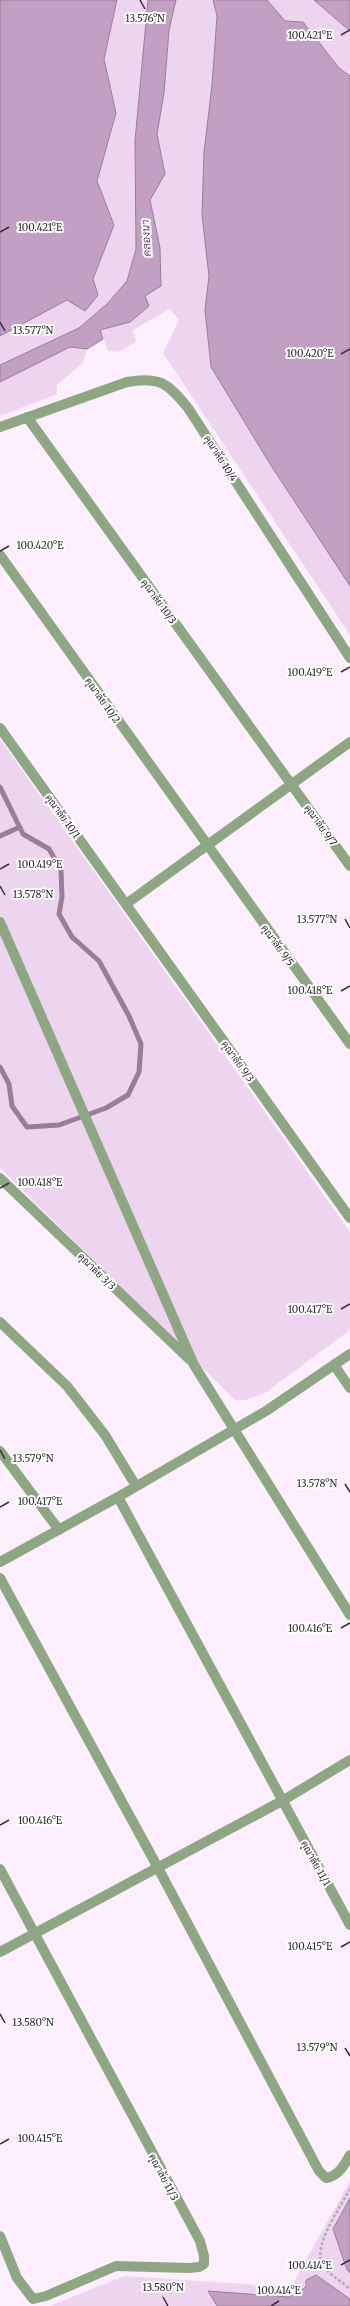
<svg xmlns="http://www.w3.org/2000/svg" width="350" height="2306" viewBox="0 0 350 2306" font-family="Merriweather,Sarabun,serif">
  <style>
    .green { fill: #eed5ef }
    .water { fill: #c1a0c4; stroke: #977e99 }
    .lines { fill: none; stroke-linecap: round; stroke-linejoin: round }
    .stream { stroke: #977e99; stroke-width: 5 }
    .path { stroke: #b5a9b5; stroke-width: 2.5; stroke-dasharray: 3 2; stroke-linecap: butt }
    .minor { stroke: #8ea684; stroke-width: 10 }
    .ticks { fill: none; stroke: #352e35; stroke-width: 1.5 }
    .labels { text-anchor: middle; stroke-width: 4; stroke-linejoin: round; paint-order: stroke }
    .street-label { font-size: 10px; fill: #352e35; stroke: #fff }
    .water-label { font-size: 11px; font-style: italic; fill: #6b406f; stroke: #fff }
    .ticks-label { font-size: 10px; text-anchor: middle; fill: #352e35; stroke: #fff; stroke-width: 4; stroke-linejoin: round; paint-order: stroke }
  </style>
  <rect width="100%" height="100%" fill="#fdeffe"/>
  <path class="green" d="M 117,0 L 148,0 L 135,141 L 136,249 L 127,281 L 107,304 L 79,328 L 0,365 L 0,336 L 67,300 L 93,279 L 114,225 L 97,181 L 116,113 L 104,59 Z
    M 176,0 L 213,0 L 217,16 L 212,85 L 204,152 L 202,215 L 209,276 L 205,310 L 211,367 L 270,464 L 350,586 L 350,635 L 163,353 L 179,320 L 170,309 L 133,330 L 136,342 L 118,352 L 108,351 L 100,330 L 130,322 L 145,296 L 160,248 L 150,200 L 165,174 L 157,134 L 164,93 L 169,30 Z
    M 267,0 L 314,0 L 350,31 L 350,76 L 339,68 L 303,22 L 285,21 Z
    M 70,347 L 87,349 L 83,363 L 57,385 L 57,394 L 0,416 L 0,382 Z
    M 0,739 L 350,1232 L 350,1330 L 265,1393 L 245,1400 L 235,1400 L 0,1168 Z
    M 350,2181 L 350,2198 L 333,2229 L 347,2270 L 350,2273 L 350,2299 L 316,2275 L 306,2287 L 289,2297 L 209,2291 L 217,2306 L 50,2306 L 124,2276 L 291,2287 Z"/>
  <path class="water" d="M 0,0 L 117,0 L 104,59 L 116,113 L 97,181 L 114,225 L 93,279 L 98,295 L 85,311 L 67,300 L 0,336 Z
    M 148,0 L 176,0 L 169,30 L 164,93 L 157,134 L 165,174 L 150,200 L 160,248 L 161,286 L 145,296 L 149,306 L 130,322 L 100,330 L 103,339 L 87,349 L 70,347 L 0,382 L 0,365 L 79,328 L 107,304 L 127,281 L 136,249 L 135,141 Z
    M 213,0 L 267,0 L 285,21 L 303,22 L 339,68 L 350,76 L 350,586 L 270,464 L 211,367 L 205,310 L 209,276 L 202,215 L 204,152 L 212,85 L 217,16 Z
    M 314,0 L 350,0 L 350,31 Z
    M 350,2198 L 350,2273 L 347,2270 L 333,2229 Z
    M 316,2275 L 350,2299 L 350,2306 L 217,2306 L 208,2291 L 289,2297 L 306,2287 L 306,2280 Z"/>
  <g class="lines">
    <path class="stream" d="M 0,787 L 23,834 L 49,849 L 61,870 L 62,897 L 59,914 L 72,937 L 99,961 L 129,1016 L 141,1044 L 139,1072 L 128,1095 L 106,1108 L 59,1125 L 27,1127 L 12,1106 L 9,1084 L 0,1067
      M 0,836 L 20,827"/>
    <path class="path" d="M 350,2189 C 341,2206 313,2245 322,2264 C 327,2273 342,2282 350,2289"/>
    <path class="minor" d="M 27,417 L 350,866
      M 0,427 L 127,382 C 159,376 168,383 188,408 L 350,658
      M 0,555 L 350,1044
      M 0,728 L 350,1218
      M 126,904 L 350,742
      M 0,922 L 194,1365 L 350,1615
      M 0,1178 L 190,1360
      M 0,1322 L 67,1386 L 105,1435 L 136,1486
      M 334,1365 L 350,1388
      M 0,1451 L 59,1530
      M 118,1497 L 350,1925
      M 0,1562 L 118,1497 L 266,1411 L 350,1354
      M 0,1578 L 157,1866 L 319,2171 L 326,2178 C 338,2176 344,2166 350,2155
      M 0,1869 L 200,2241 L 204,2256 L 204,2264 L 199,2267 L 189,2268 L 116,2266 L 46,2296 L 33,2299 L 17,2278 L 0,2236
      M 0,1952 L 282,1801 L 350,1760"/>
  </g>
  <path class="ticks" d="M 140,0 L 145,9M 341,35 L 350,30M 0,232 L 9,227M 0,322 L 5,331M 341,354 L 350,349M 0,551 L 9,546M 341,672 L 350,667M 0,869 L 9,864M 0,886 L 5,895M 345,919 L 350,928M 341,991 L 350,986M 0,1188 L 9,1183M 341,1309 L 350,1304M 0,1450 L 5,1459M 345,1484 L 350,1492M 0,1507 L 9,1502M 341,1628 L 350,1623M 0,1825 L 9,1820M 341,1947 L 350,1942M 0,2014 L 5,2023M 345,2048 L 350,2056M 0,2144 L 9,2139M 341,2265 L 350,2260M 163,2297 L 168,2306M 271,2306 L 279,2301"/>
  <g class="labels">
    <g class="street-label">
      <text transform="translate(221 458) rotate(57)" y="4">คุณาลัย 10/4</text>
      <text transform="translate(159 601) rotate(54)" y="4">คุณาลัย 10/3</text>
      <text transform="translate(103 700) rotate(55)" y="4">คุณาลัย 10/2</text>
      <text transform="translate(63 816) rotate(54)" y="4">คุณาลัย 10/1</text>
      <text transform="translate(321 825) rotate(54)" y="4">คุณาลัย 9/7</text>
      <text transform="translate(278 945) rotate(54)" y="4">คุณาลัย 9/5</text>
      <text transform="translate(238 1061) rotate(54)" y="4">คุณาลัย 9/3</text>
      <text transform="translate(97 1271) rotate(44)" y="4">คุณาลัย 3/3</text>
      <text transform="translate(316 1863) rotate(61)" y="4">คุณาลัย 11/1</text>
      <text transform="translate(164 2177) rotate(62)" y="4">คุณาลัย 11/3</text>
    </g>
    <g class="water-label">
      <text transform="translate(146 238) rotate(-93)" y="4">คลองนา</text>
    </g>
  </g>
  <g class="ticks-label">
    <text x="145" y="22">13.576°N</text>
    <text x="310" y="39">100.421°E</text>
    <text x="40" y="231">100.421°E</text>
    <text x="33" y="334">13.577°N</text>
    <text x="310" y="357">100.420°E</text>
    <text x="40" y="549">100.420°E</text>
    <text x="310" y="676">100.419°E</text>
    <text x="40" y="868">100.419°E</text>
    <text x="33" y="898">13.578°N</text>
    <text x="317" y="923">13.577°N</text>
    <text x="310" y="994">100.418°E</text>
    <text x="40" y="1186">100.418°E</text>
    <text x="310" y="1313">100.417°E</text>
    <text x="33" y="1462">13.579°N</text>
    <text x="317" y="1487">13.578°N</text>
    <text x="40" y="1505">100.417°E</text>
    <text x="310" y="1632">100.416°E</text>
    <text x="40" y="1824">100.416°E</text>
    <text x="310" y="1950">100.415°E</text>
    <text x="33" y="2026">13.580°N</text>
    <text x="317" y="2051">13.579°N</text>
    <text x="40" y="2142">100.415°E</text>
    <text x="310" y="2269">100.414°E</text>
    <text x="163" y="2291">13.580°N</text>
    <text x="279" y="2294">100.414°E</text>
  </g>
</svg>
